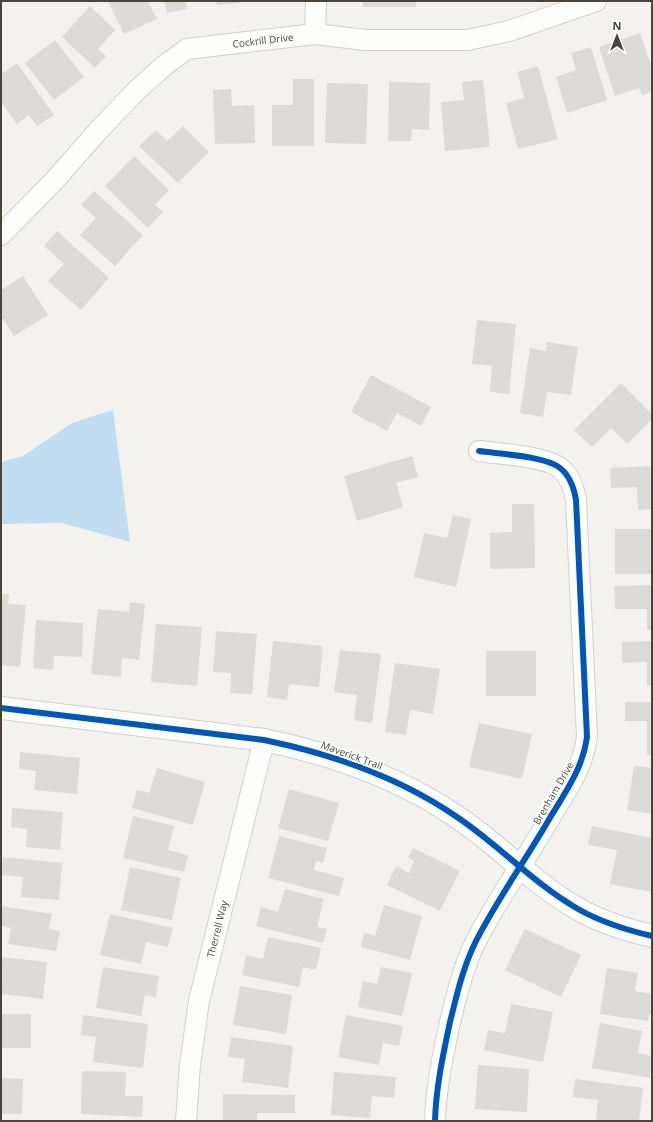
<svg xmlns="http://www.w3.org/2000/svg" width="653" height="1122" viewBox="0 0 653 1122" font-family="'Open Sans',sans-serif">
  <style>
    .water { fill: #c0ddf1 }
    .building { fill: #dedbd6 }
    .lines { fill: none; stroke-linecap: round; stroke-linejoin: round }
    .minor-casing { stroke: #d2d0cb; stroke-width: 22 }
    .tertiary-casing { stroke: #d2d0cb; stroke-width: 24 }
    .minor { stroke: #fdfdfc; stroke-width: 20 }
    .tertiary { stroke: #fdfdfc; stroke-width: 22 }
    .cycleway-casing { stroke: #fff; stroke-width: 8 }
    .cycleway { stroke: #0057b8; stroke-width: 6 }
    .labels { text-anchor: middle; stroke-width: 4; stroke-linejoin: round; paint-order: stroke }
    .street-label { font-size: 10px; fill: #4b4439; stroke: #fff }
  </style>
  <rect width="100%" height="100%" fill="#f4f2ee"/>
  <path class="water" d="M 113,410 L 130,542 L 62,523 L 1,524 L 1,462 L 23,456 L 72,423 Z"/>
  <path class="building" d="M 108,1 L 148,1 L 157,19 L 124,34 Z
    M 164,1 L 186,1 L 187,9 L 167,13 Z
    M 216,1 L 240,1 L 240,3 L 217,5 Z
    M 363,1 L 416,1 L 416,7 L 363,7 Z
    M 90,6 L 115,30 L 98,49 L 106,56 L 95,68 L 62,37 Z
    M 640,33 L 652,68 L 652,92 L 642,95 L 639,88 L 615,96 L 599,47 Z
    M 55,40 L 84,77 L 54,100 L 25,63 Z
    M 591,47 L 607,100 L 567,113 L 556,77 L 576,70 L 571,53 Z
    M 17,63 L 54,115 L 37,126 L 29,115 L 17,124 L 1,102 L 1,74 Z
    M 538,66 L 558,139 L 518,149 L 506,103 L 524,98 L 517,72 Z
    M 293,79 L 314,79 L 314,146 L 272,146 L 272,105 L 293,105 Z
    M 483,80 L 490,147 L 445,151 L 441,102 L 464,100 L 462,82 Z
    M 389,82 L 430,83 L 429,130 L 412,129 L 411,141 L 388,141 Z
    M 327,83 L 368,84 L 366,144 L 325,143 Z
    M 231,89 L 232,106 L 254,105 L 255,143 L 215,144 L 213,90 Z
    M 183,126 L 209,152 L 178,183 L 139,146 L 156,130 L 167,141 Z
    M 134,156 L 169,190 L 155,205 L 163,212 L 148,228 L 105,186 Z
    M 94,191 L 143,235 L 115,266 L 80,235 L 96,218 L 81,205 Z
    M 57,231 L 109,278 L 81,310 L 48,281 L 64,264 L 44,246 Z
    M 23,276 L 48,315 L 14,336 L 1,316 L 1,290 Z
    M 477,320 L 516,324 L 509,394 L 490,392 L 492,366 L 472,364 Z
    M 547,342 L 578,347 L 571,395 L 547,392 L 543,417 L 520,413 L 530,348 L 546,351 Z
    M 371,375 L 431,407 L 421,426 L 397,413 L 387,431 L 351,412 Z
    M 621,383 L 652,414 L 652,419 L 627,444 L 611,428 L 592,447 L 574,430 Z
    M 412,456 L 418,477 L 396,483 L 403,507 L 357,521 L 344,476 Z
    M 652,466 L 652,509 L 638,510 L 637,487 L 611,488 L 610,468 Z
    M 512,504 L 534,504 L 535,568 L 490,569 L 490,533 L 512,532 Z
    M 453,515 L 471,519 L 456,587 L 414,577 L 424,533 L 447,538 Z
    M 615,529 L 652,529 L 652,574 L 615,574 Z
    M 652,585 L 652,630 L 647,630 L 647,609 L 615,609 L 614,586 Z
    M 1,594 L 9,594 L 8,604 L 26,605 L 20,667 L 1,665 Z
    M 130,602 L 145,604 L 139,660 L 122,658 L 121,677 L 91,674 L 98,609 L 129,612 Z
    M 36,620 L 83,623 L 82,657 L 54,656 L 53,670 L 33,668 Z
    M 156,624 L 202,627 L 197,686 L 151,682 Z
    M 216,631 L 257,634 L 252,694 L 230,693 L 231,673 L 213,672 Z
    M 273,641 L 323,646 L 319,687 L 289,684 L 287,700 L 267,697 Z
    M 652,641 L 652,685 L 647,686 L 647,662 L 622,663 L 622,642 Z
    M 340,650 L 381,654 L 372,723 L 354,720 L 357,695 L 334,692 Z
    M 486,651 L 536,651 L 536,696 L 486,696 Z
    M 395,663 L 440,669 L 433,714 L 410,710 L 406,735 L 385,732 Z
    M 625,702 L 652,702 L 652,755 L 647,755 L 647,721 L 625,721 Z
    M 479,723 L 532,734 L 522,779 L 469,767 Z
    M 20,752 L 80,758 L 77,794 L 34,790 L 36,771 L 19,769 Z
    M 634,766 L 652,768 L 652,814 L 627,810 Z
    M 157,768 L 205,782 L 193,825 L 132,808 L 137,790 L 149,793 Z
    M 289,789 L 339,803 L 328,841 L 278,828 Z
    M 12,808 L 63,812 L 60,850 L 26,847 L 27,829 L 11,827 Z
    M 133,816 L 174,826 L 168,850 L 188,855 L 184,872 L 123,858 Z
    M 592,826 L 652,838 L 652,892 L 610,884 L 617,850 L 588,845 Z
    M 279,836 L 327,848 L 323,863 L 316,861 L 314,870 L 344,878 L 339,896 L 268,878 Z
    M 413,848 L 460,871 L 440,911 L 387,885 L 396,866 L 409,873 L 414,861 L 408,857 Z
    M 3,857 L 62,863 L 59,900 L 21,897 L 23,877 L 1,875 Z
    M 130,867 L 181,878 L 172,920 L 121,910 Z
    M 285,889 L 324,899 L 317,927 L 327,929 L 323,943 L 256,926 L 261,907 L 278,912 Z
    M 384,905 L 422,916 L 410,960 L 361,947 L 364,933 L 375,936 Z
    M 1,906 L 52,914 L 49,929 L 60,931 L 56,951 L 8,944 L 11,928 L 1,926 Z
    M 110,914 L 173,928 L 168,947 L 146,942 L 141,964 L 100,955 Z
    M 525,929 L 581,955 L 561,997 L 505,970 Z
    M 268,937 L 321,948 L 316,970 L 303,967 L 299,987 L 242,975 L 246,955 L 263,959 Z
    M 1,957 L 47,962 L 43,999 L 1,994 L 3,975 L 1,975 Z
    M 103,967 L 159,976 L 156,997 L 145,995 L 141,1016 L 96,1008 Z
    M 381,967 L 412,973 L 402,1016 L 358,1007 L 363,981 L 377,984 Z
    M 607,968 L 638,973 L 635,991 L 652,994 L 652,1015 L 649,1014 L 648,1021 L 600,1014 Z
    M 240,986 L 292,995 L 286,1034 L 233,1025 Z
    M 511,1004 L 553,1012 L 543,1062 L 484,1050 L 488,1030 L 505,1033 Z
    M 1,1014 L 31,1014 L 31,1048 L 1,1048 Z
    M 83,1015 L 148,1024 L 143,1068 L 93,1062 L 96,1037 L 81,1035 Z
    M 346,1015 L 403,1026 L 399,1046 L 383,1043 L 379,1065 L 338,1057 Z
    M 600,1023 L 642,1031 L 638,1053 L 652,1056 L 650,1078 L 592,1068 Z
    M 231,1037 L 293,1046 L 288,1088 L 242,1082 L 245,1059 L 228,1057 Z
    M 478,1065 L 529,1069 L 527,1112 L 475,1109 Z
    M 82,1071 L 126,1072 L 125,1096 L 143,1096 L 142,1117 L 81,1114 Z
    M 334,1072 L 396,1077 L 394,1098 L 372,1096 L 370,1118 L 331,1115 Z
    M 1,1078 L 23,1079 L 22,1114 L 1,1114 Z
    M 575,1079 L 643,1088 L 639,1121 L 596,1121 L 598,1100 L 573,1097 Z
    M 223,1094 L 295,1095 L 295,1113 L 257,1113 L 257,1121 L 223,1121 Z"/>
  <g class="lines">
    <defs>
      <g id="minor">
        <path d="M 315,34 L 316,1"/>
        <path id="s1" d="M 1,235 L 54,181 L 97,132 L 137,90 L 165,65 L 187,49 L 315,34 L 365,40 L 468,40 L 509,31 L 596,1"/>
        <path id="s2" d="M 186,1121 L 190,1065 L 199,1001 L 264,740"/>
        <path d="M 435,1121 C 436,1087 443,1055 450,1022 C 457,994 463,967 476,941 C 498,898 527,858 551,816 C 567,790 583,767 587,737 L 576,500 C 574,488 569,475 560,468 C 545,456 499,454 479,451"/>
      </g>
      <path id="tertiary" d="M 1,708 L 264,740 C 332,754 399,777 457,817 C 499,845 534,884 578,909 C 601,922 626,930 652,936"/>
    </defs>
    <use href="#minor" class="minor-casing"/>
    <use href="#tertiary" class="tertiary-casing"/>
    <use href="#minor" class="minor"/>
    <use href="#tertiary" class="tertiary"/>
    <defs>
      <path id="cycleway" d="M 1,708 L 264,740 C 332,754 399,777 457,817 C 499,845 534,884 578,909 C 601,922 626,930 652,936
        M 435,1121 C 436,1087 443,1055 450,1022 C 457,994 463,967 476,941 C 498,898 527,858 551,816 C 567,790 583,767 587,737 L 576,500 C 574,488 569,475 560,468 C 545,456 499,454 479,451"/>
    </defs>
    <use href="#cycleway" class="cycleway-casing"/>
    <use href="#cycleway" class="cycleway"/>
  </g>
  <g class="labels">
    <g class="street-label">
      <text dy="4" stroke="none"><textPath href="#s1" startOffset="340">Cockrill Drive</textPath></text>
      <text transform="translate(352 755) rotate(20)" y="4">Maverick Trail</text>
      <text transform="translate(553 793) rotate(-60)" y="4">Brenham Drive</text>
      <text dy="4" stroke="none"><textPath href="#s2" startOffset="195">Therrell Way</textPath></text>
    </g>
  </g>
  <rect width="653" height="1122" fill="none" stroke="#4b4439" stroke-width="4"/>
  <g transform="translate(617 36)" stroke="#ffffff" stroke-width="3" paint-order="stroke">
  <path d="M0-3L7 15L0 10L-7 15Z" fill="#4b4439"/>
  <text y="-6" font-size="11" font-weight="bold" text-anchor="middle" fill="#4b4439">N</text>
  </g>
</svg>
